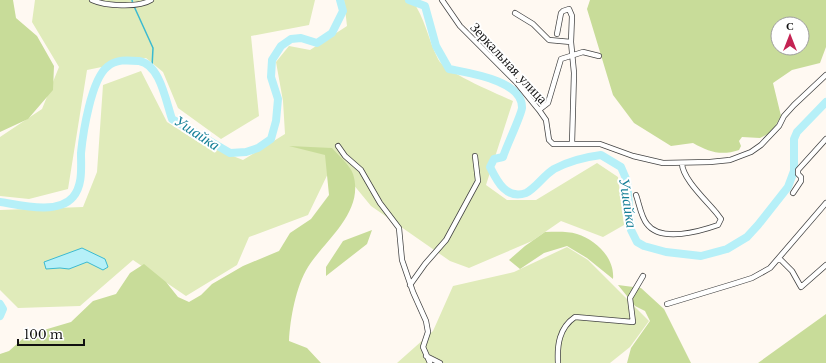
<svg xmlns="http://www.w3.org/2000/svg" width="826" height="363" viewBox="0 0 826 363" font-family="'Libre Baskerville',serif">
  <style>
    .green { fill: #e0ebba }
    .forest { fill: #c8dc99; fill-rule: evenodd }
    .water { fill: #b6f0f8; stroke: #3bbad1 }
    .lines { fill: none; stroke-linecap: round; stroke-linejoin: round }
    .stream { stroke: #3bbad1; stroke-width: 1.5 }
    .river { stroke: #b6f0f8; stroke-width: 8 }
    .street-casing { stroke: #434343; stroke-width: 6 }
    .street { stroke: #fff; stroke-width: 4.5 }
    .labels { text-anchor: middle; stroke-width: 4; stroke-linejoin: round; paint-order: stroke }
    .street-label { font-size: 14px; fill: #101010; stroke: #fff }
    .water-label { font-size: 15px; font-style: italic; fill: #157f97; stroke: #fff }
  </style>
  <rect width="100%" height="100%" fill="#fff9f2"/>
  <path class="green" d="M 35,0 L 315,0 L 309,25 L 251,36 L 259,116 L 221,139 L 178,108 L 163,72 L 146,58 L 87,70 L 68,189 L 29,199 L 0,196 L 0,137 L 42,109 L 59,67 L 32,22 Z
    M 344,0 L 412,0 C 425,18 428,39 438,59 C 444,72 498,94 513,101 L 486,185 L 507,200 L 536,200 L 597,163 L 618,177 L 624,225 L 603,237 L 561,221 L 532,241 L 469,268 L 450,261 L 371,206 L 334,161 L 308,215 L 249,237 L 237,265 L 186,296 L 133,260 L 80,306 L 18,308 L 0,290 L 0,210 L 83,207 L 97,172 L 103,85 L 141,71 L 167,122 L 200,143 L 243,160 L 285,134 L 283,101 L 276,62 L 289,46 L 310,50 L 347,26 Z
    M 567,247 L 588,260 L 649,321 L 630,347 L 610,363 L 397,363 L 433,331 L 453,286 L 514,272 Z"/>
  <path class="forest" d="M 0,0 L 13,0 L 16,18 L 37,36 L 54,66 L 53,90 L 28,119 L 0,132 Z
    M 590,0 L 826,0 L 826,47 L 820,63 L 792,70 L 773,83 L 781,116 L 772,132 L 760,138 L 742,137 L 739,141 L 741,146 L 739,150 C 721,156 709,152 693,143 L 671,146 L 634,123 L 613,95 L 587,9 ZM 778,24 L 802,24 L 802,48 L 778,48 Z
    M 289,146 L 332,148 C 338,155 350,165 353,174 C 365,212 325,240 308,267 C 296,286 290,319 289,341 L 307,348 L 321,363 L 0,363 L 0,354 L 9,351 L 27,335 L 71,322 L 93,301 L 116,294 L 130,273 L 144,264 L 166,282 L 178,297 L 189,302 L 201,295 L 212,284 L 243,266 L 279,251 L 290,233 L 311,219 L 329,195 L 325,155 Z
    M 372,230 L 367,244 L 326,276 L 326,267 L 343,241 Z
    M 545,232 C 555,232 567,231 577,234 C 596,240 615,258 613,279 L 587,258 L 567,246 L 544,253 L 520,269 L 509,260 L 525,246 Z
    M 618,285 L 641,288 L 664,309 L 691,363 L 627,363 L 631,348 L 650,321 L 645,311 L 635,306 Z
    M 826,314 L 826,363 L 758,363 Z"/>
  <path class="water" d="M 82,248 L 105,259 L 108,267 L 103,270 L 87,262 L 69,269 L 60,268 L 46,269 L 44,262 Z"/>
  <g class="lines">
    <path class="stream" d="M 132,0 L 133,4 L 153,48 L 152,67"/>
    <path class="river" d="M 409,0 L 425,6 L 436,46 L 449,69 C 468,73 523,80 522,108 C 521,116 506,147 503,157 L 494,159 L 490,167 C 497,181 506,200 526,193 C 536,188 544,175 554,169 C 569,161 585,157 601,155 L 621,167 L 627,181 L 631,230 L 637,242 L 644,246 L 666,252 L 701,256 L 727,249 L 747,237 L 758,225 L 788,187 L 794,171 L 794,139 L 797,132 L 826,102
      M 0,202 C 20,205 58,215 73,197 C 83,185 81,168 81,153 C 83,133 91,80 107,67 C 116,59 127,60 139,61 C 160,64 166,102 172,119 L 230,153 L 246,152 L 258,148 L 271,139 L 276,121 L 278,99 L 271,77 L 272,60 L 281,46 L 291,39 L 301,38 L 317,43 L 332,33 L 343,11 L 340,0
      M 0,304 L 3,309 L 0,316"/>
    <defs>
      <path id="street" d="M 92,0 C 105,6 139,8 151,0
        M 442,0 L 460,26 L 517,83 L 539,110 L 546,120 L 549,140 L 553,144 L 600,144 L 633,156 L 663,163 L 710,162 L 730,160 L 751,152 L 761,145 L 779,126 L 784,116 L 794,105 L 826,75
        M 515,13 L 533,24 L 549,40 L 571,42
        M 557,34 L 561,13 L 563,11 L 569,9 L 572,16 L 571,42 L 574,73 L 572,144
        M 539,110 L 548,103 L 561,59 L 583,52 L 599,56
        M 338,146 L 345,156 L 361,170 L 380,203 L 399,228 L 402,260 L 413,292 L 426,321 L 428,332 L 423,347 L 430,363
        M 793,193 L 801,181 L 801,177 L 798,174 L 798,170 L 826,139
        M 636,195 C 639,203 641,217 647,224 C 661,243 701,231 718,225 L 721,219 L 718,215 C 708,202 682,179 682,163
        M 779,258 L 792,271 L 801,287 L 826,265
        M 410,285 L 425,264 L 446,240 L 478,181 L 475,156
        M 667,304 L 733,284 L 752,278 L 770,268 L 826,203
        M 426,356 L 440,363
        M 558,363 C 557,345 559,328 575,317 L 633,322 L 630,298 L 643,276"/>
    </defs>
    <use href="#street" class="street-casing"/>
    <use href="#street" class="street"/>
  </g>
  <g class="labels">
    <g class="street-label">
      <text transform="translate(509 63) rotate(47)" y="5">Зеркальная улица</text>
    </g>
    <g class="water-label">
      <text transform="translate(197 133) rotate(33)" y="5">Ушайка</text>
      <text transform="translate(628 203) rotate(81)" y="5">Ушайка</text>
    </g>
  </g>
  <g transform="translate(790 36)"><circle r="19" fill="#ffffff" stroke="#9f9f9f"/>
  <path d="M0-3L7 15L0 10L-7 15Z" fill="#c42353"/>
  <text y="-6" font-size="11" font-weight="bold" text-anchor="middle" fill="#101010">С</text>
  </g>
  <path d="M18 339v6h66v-6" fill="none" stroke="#101010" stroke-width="2"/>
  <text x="24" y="339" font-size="12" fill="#101010" stroke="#ffffff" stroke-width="3" paint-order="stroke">100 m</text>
</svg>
